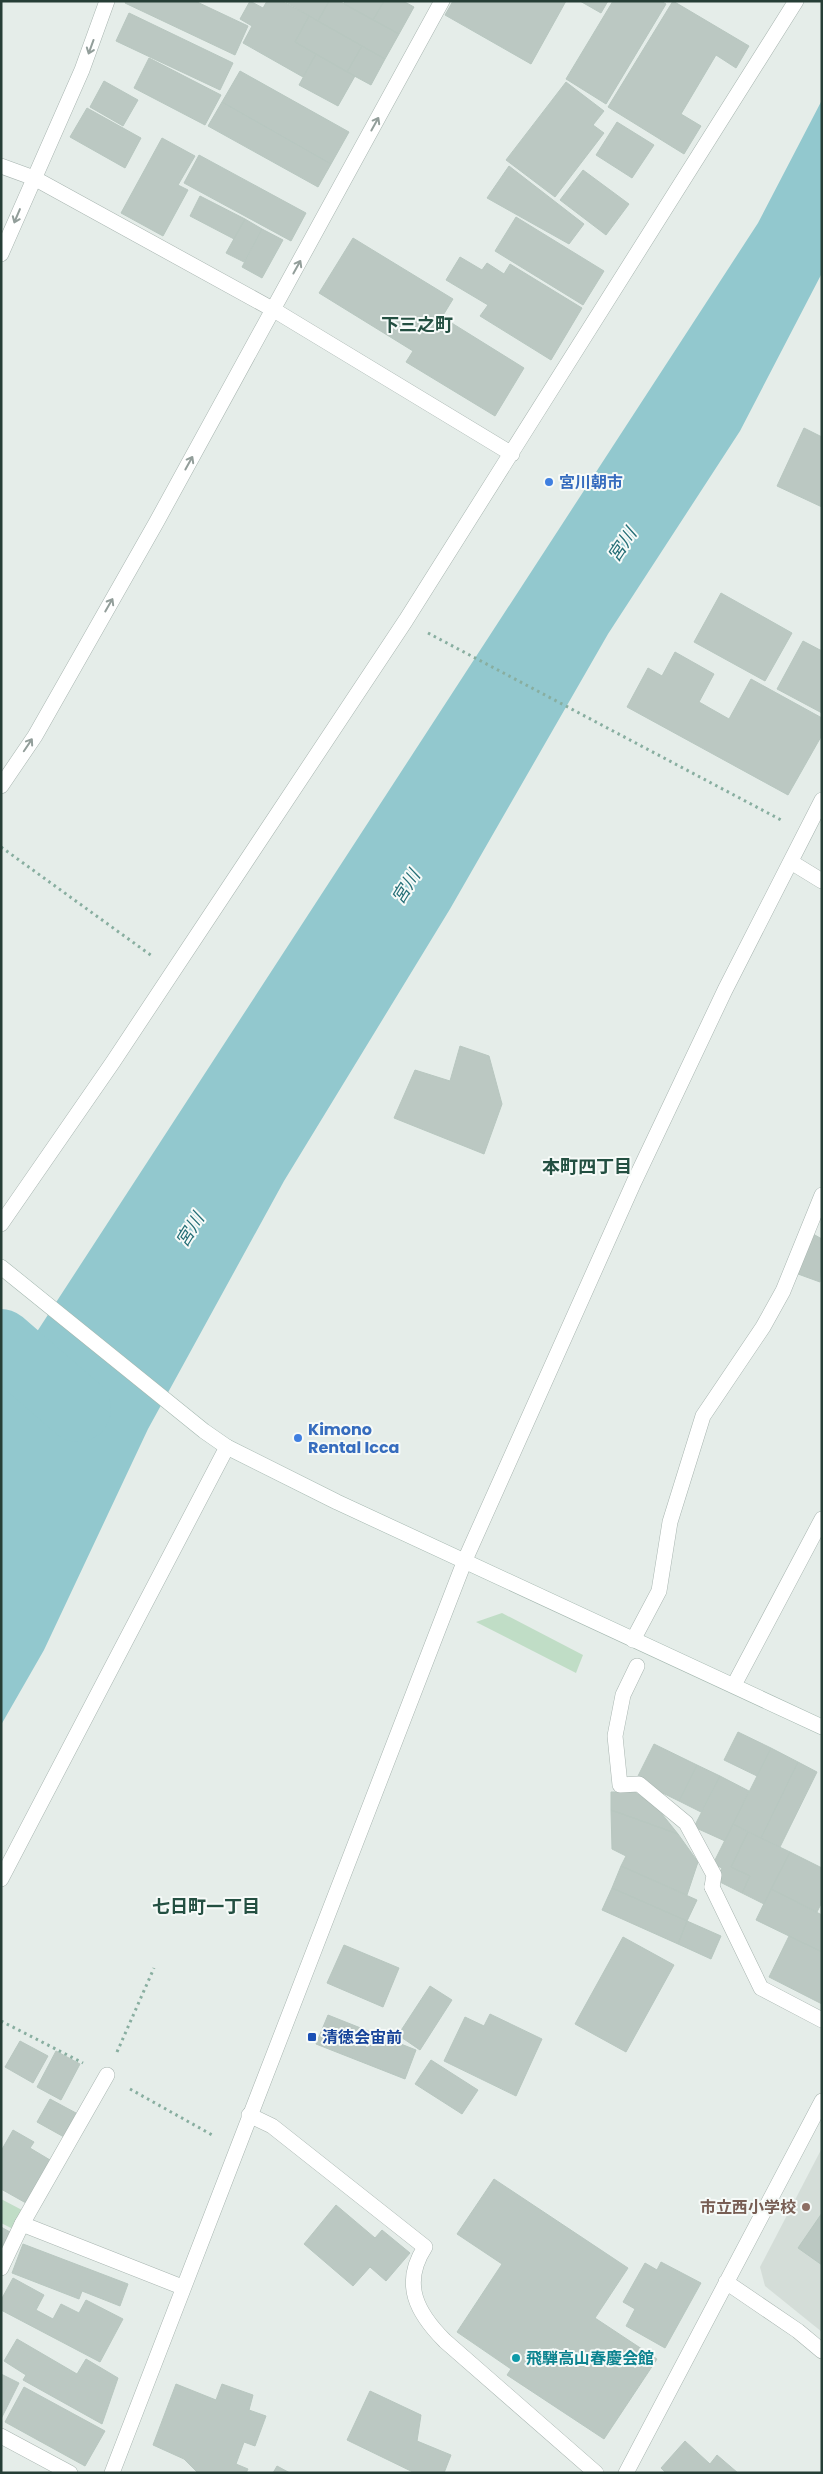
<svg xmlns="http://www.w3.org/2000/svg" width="823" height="2474" viewBox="0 0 823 2474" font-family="Poppins,'Noto Sans JP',sans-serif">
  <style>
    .built { fill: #d4ddd8 }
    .green { fill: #c0ddc6 }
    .water { fill: #92c8ce }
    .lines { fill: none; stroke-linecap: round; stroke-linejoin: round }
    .river { stroke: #92c8ce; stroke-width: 66 }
    .building { fill: #bbc8c2; stroke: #b8c7c0 }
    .lane-casing { stroke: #a8b5b0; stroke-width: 16 }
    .street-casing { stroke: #a8b5b0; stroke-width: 16 }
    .secondary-casing { stroke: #a5b8b0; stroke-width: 16 }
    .path { stroke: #88aea0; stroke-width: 3; stroke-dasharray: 2.5 4; stroke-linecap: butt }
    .lane { stroke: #fff; stroke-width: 15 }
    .street { stroke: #fff; stroke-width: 15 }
    .secondary { stroke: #fff; stroke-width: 15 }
    .oneway { stroke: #929e9a }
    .shop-dot { fill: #3f7fe0; stroke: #f6faf8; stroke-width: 2 }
    .transit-dot { fill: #1a4fb4; stroke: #f6faf8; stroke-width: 2 }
    .education-dot { fill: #8d6e63; stroke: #f6faf8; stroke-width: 2 }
    .culture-dot { fill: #0f9aa8; stroke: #f6faf8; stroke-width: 2 }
    .labels { text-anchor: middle; stroke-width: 4; stroke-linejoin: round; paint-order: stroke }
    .shop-label { font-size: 16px; font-weight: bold; fill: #366cbe; stroke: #f6faf8; text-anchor: start }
    .transit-label { font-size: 16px; font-weight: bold; fill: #164399; stroke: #f6faf8; text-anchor: start }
    .education-label { font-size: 16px; font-weight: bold; fill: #785e54; stroke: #f6faf8; text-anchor: end }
    .culture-label { font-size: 16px; font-weight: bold; fill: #0d838f; stroke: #f6faf8; text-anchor: start }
    .neighbourhood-label { font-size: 18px; font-weight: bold; fill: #234f41; stroke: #f6faf8 }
    .water-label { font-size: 18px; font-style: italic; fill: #246e76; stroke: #f6faf8 }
  </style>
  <rect width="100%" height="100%" fill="#e5ede9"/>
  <path class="built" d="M 822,2148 L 822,2332 L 765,2286 L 760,2267 Z"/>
  <path class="green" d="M 502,1613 L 583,1655 L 576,1673 L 476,1622 Z
    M 1,2199 L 22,2210 L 13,2229 L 1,2223 Z"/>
  <path class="water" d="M 822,100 L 822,273 L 740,431 L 608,634 L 450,909 L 284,1181 L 148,1429 L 44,1650 L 1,1725 L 1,1387 L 758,223 Z"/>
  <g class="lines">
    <path class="river" d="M 1,1342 L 78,1409"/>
  </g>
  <path class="building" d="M 126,1 L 195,1 L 248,26 L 235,55 L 125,3 Z
    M 250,1 L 263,8 L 267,1 L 282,1 L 309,16 L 295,42 L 316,54 L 303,77 L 243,43 L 252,26 L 240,19 Z
    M 284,1 L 329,1 L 318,21 Z
    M 329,1 L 339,1 L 399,34 L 385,59 L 318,21 Z
    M 345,1 L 384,1 L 373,20 L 344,4 Z
    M 384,1 L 403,1 L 414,7 L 399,34 L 373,20 Z
    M 453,1 L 566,1 L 531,64 L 445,15 Z
    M 580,1 L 608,1 L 601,13 Z
    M 613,1 L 661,1 L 666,4 L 606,104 L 566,79 Z
    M 673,1 L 749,46 L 736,68 L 716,55 L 681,114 L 701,126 L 684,154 L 608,107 Z
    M 129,13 L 233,63 L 220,90 L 116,41 Z
    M 309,16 L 362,46 L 347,72 L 295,42 Z
    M 362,46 L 385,59 L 371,85 L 347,72 Z
    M 316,54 L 355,76 L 338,106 L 299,85 Z
    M 149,58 L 221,95 L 205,125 L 134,88 Z
    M 240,71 L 349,132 L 331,164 L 222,102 Z
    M 104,81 L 138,100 L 123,126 L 90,107 Z
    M 566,82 L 604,111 L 593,125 L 604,133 L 555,197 L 506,160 Z
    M 222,102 L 331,164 L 318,187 L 208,126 Z
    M 87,108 L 141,138 L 125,168 L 70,137 Z
    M 617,122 L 654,145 L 632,178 L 596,155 Z
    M 162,138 L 195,156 L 178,185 L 188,190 L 163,236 L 121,213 Z
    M 199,155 L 306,213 L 291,241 L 184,183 Z
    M 509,166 L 584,224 L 569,244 L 487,198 Z
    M 583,170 L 629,204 L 606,235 L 560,200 Z
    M 200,196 L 245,219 L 234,239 L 190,216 Z
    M 516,217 L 604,271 L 583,305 L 495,251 Z
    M 245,219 L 262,229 L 244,262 L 226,253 Z
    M 262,229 L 283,240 L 262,278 L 242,267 Z
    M 353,238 L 453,299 L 442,317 L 524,368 L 495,416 L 406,362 L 413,351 L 319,293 Z
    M 460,257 L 482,270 L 487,263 L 504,274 L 510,264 L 582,308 L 551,360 L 480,316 L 488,305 L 446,280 Z
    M 804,428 L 822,437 L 822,507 L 777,486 Z
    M 721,593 L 792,633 L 765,681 L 694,642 Z
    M 803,641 L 822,651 L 822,713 L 777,689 Z
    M 675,652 L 714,674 L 699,702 L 729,719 L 751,679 L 822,718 L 822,735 L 788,795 L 627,707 L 648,668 L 662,676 Z
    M 460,1046 L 489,1056 L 502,1104 L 484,1154 L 394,1118 L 415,1070 L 450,1081 Z
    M 813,1234 L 822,1239 L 820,1282 L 798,1274 Z
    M 738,1732 L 771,1748 L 757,1776 L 724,1760 Z
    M 654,1744 L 697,1765 L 679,1801 L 636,1780 Z
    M 771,1748 L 798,1762 L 761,1838 L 733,1824 Z
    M 798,1762 L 817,1772 L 780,1847 L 761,1838 Z
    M 697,1765 L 720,1776 L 701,1812 L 679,1801 Z
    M 720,1776 L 749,1791 L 725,1841 L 694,1827 Z
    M 611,1792 L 635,1792 L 658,1809 L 678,1834 L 611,1810 Z
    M 611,1810 L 678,1834 L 698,1862 L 687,1895 L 621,1866 L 626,1856 L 612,1849 Z
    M 733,1824 L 748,1832 L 731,1867 L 750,1876 L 742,1893 L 716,1880 L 722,1868 L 713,1864 Z
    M 748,1832 L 790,1852 L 764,1904 L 742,1893 L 750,1876 L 731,1867 Z
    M 790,1852 L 822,1868 L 822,1902 L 817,1912 L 771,1889 Z
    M 621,1866 L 697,1900 L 687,1921 L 612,1888 Z
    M 612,1888 L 687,1921 L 678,1944 L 602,1910 Z
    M 771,1889 L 822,1915 L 822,1952 L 756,1920 Z
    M 687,1921 L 721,1936 L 711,1959 L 678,1944 Z
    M 789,1936 L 822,1952 L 822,2004 L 769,1977 Z
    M 623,1937 L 674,1965 L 626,2052 L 575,2024 Z
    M 344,1945 L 399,1968 L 383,2007 L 327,1983 Z
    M 430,1986 L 452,2000 L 420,2050 L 398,2035 Z
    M 490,2014 L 542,2039 L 516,2096 L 444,2061 L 465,2017 L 484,2026 Z
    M 328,2015 L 416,2050 L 405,2079 L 316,2044 Z
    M 20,2041 L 48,2056 L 33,2083 L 5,2067 Z
    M 56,2051 L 80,2064 L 61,2100 L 37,2087 Z
    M 431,2060 L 478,2090 L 462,2114 L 415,2084 Z
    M 50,2099 L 76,2113 L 64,2137 L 37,2122 Z
    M 13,2130 L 34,2142 L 30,2148 L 50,2160 L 26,2203 L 1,2189 L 1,2151 Z
    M 494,2179 L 628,2268 L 595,2318 L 657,2359 L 604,2439 L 507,2375 L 511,2369 L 457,2332 L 502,2264 L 457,2234 Z
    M 336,2205 L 375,2238 L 382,2230 L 410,2253 L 386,2281 L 370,2267 L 353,2286 L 304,2244 Z
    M 822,2213 L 822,2265 L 798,2248 Z
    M 1,2227 L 10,2232 L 1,2250 Z
    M 23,2244 L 128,2284 L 120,2306 L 82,2291 L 79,2299 L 12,2273 Z
    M 661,2262 L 701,2283 L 665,2348 L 626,2326 L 635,2309 L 623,2302 L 645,2263 L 657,2270 Z
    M 13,2278 L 44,2295 L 36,2310 L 53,2319 L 61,2304 L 79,2313 L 86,2300 L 123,2319 L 100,2362 L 1,2310 L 1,2300 Z
    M 17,2339 L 77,2374 L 86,2359 L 118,2378 L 102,2424 L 23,2380 L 26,2375 L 4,2361 Z
    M 1,2374 L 19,2383 L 1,2419 Z
    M 176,2384 L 216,2400 L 222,2384 L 253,2395 L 249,2410 L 266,2416 L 255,2446 L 244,2442 L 236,2464 L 248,2469 L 246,2473 L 198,2473 L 184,2459 L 153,2445 Z
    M 24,2387 L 105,2431 L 85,2466 L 5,2422 Z
    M 370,2391 L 421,2415 L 417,2441 L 451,2455 L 444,2473 L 415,2473 L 347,2440 Z
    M 685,2441 L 710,2464 L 717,2455 L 738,2473 L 666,2473 L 661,2468 Z
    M 277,2466 L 290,2473 L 273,2473 Z"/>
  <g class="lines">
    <defs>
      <path id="lane" d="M 633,1640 L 659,1591 L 670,1522 L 703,1416 L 763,1327 L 783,1291 L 822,1195
        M 637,1666 L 623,1695 L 615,1736 L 620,1785 L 639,1784 L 686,1823 L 714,1875 L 712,1887
        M 249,2115 L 272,2126 L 425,2247 C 401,2284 417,2313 445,2341 L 596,2473
        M 1,2268 L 22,2224 L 107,2075"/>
      <path id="street" d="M 1,166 L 34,178 L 274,310 L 512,454
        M 1,254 L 82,70 L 107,1
        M 1,786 L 35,736 L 156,523 L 442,1
        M 791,862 L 822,881
        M 1,1224 L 113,1062 L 406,620 L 796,1
        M 734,1685 L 822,1519
        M 1,1879 L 227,1447
        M 712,1887 L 761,1988 L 822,2020
        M 22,2224 L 182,2287
        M 726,2282 L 798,2331 L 822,2351
        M 1,2436 L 70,2473
        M 112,2473 L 465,1560 L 634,1182 L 725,990 L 822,800
        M 626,2473 L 822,2101"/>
      <path id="secondary" d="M 1,1267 L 204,1431 L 227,1447 L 337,1502 L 822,1727"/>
    </defs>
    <use href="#lane" class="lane-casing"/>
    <use href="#street" class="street-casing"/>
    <use href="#secondary" class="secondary-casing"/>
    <path class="path" d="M 428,633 L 783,821
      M 1,847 L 152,956
      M 1,2021 L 83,2063
      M 117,2052 L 154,1968
      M 130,2089 L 214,2136"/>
    <use href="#lane" class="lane"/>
    <use href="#street" class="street"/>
    <use href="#secondary" class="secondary"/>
  </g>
  <defs><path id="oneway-shaft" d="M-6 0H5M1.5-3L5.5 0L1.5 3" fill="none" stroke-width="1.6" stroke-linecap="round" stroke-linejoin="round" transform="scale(1.25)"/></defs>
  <g class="oneway">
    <use href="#oneway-shaft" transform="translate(91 47) rotate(110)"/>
    <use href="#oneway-shaft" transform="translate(375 124) rotate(-61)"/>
    <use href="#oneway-shaft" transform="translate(17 216) rotate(113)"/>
    <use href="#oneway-shaft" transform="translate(297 267) rotate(-61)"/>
    <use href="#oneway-shaft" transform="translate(189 463) rotate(-61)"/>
    <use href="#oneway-shaft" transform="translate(109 605) rotate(-60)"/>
    <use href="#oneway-shaft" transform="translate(28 745) rotate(-56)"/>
  </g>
  <g class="shop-dot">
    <circle cx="549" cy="482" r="5"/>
    <circle cx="298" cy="1438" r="5"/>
  </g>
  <rect class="transit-dot" x="307" y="2032" width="10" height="10" rx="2.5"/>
  <circle class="education-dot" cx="806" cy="2207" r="5"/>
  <circle class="culture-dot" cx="516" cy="2358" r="5"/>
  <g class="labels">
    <g class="shop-label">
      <text x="559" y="488">宮川朝市</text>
      <text x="308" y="1435">Kimono<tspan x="308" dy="18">Rental Icca</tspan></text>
    </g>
    <g class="transit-label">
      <text x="322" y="2043">清徳会宙前</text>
    </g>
    <g class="education-label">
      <text x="796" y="2213">市立西小学校</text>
    </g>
    <g class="culture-label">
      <text x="526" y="2364">飛騨高山春慶会館</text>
    </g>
    <g class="neighbourhood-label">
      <text x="417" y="331">下三之町</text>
      <text x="587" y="1173">本町四丁目</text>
      <text x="206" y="1913">七日町一丁目</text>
    </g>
    <g class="water-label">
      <text transform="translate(622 545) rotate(-56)" y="6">宮川</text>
      <text transform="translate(406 887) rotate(-58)" y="6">宮川</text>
      <text transform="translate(190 1230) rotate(-58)" y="6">宮川</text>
    </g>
  </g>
  <rect width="823" height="2474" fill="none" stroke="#263e36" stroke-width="5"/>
</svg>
